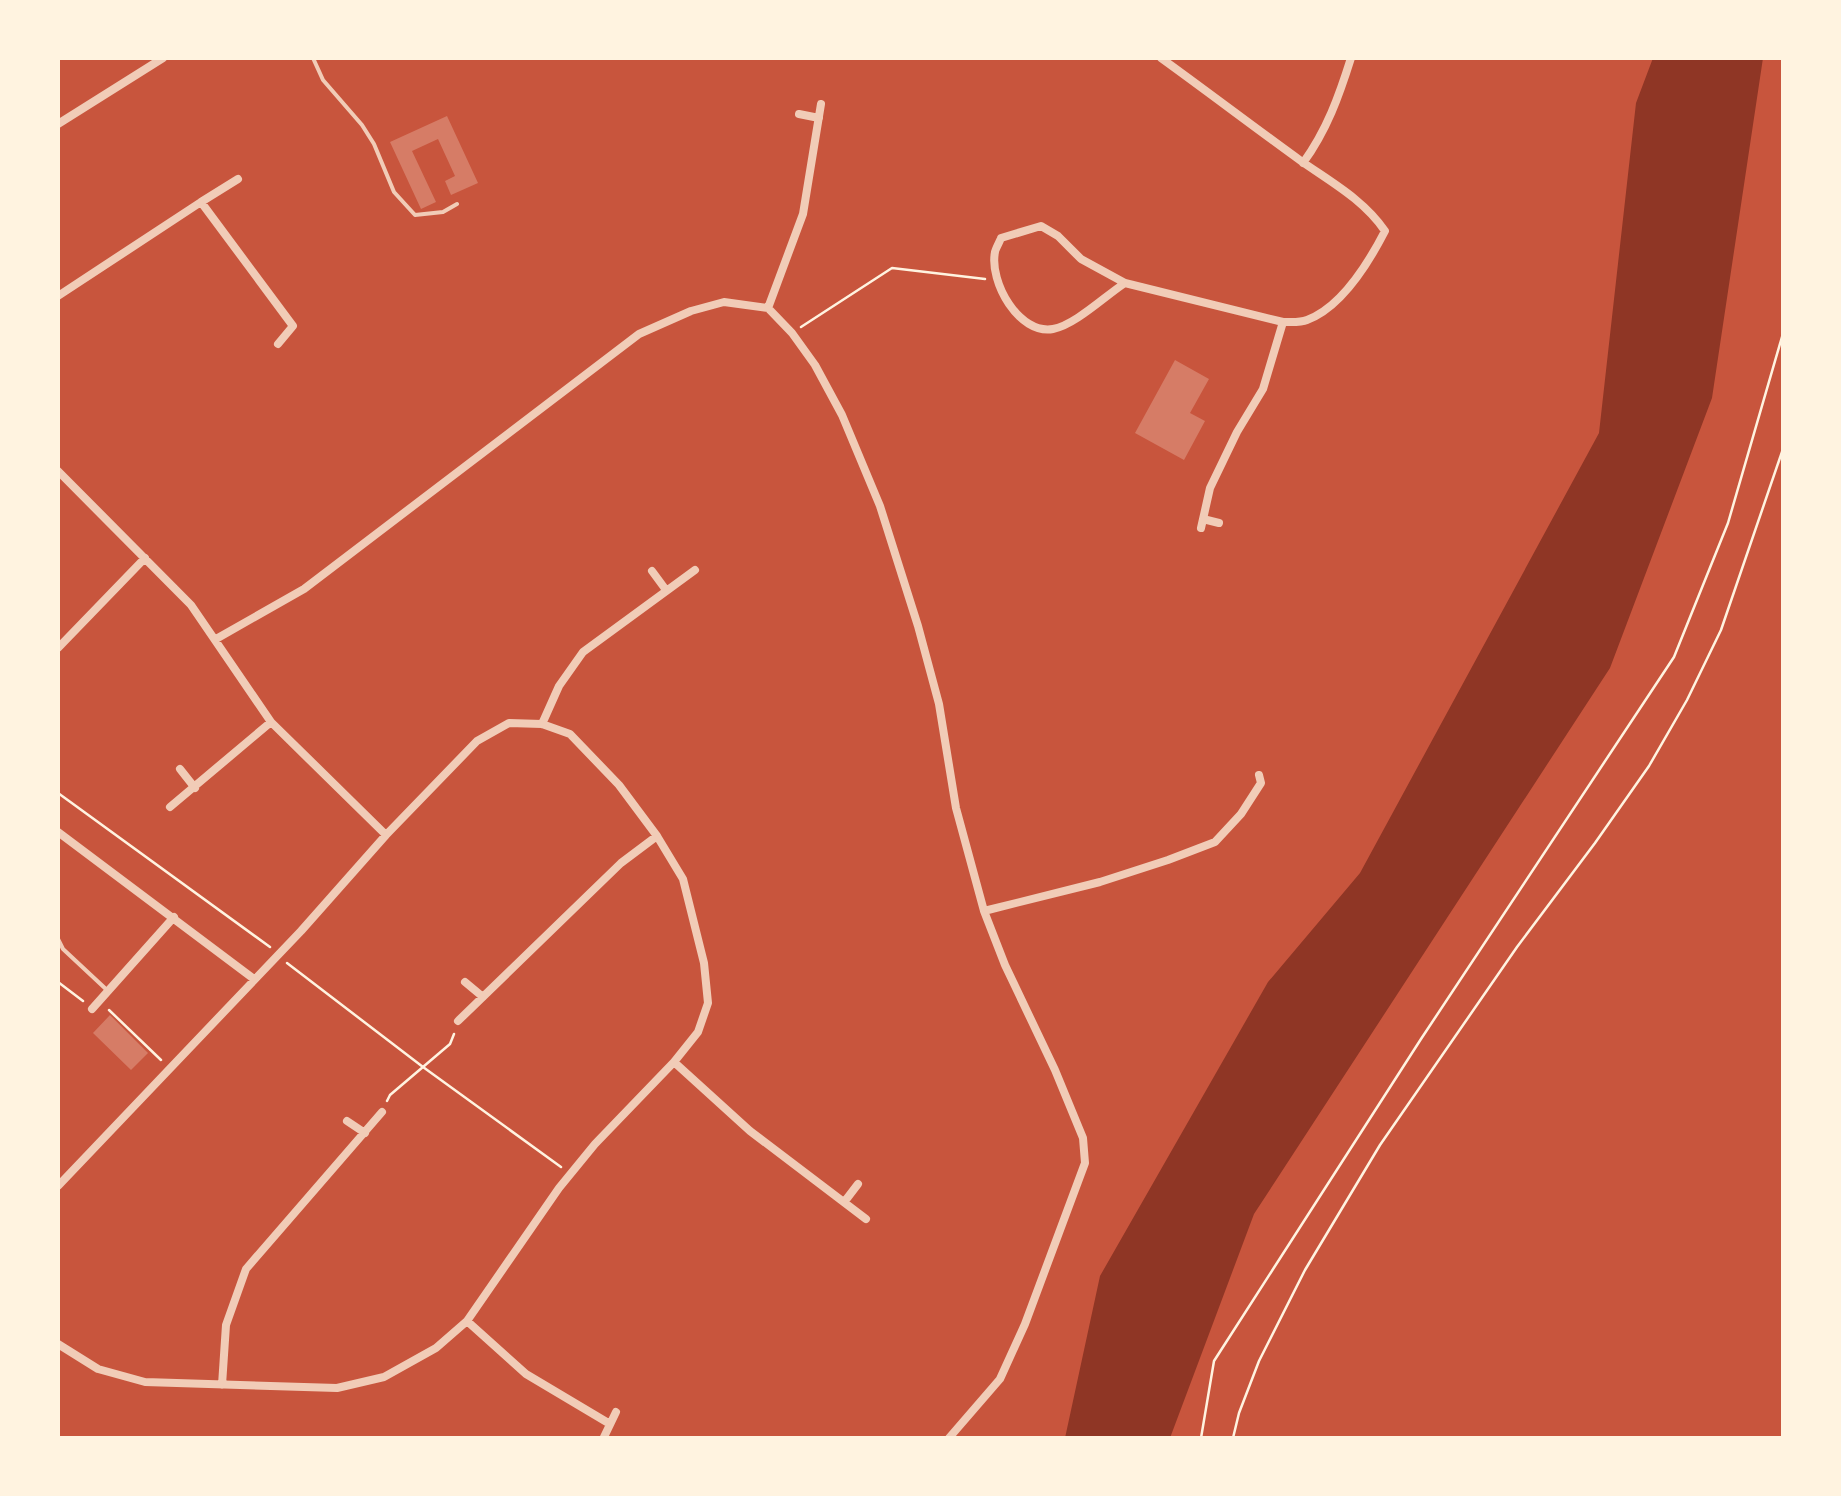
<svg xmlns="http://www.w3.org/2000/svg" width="1841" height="1496" viewBox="0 0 1841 1496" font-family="'Varela Round',sans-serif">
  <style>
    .water { fill: #8f3625 }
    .building { fill: #d67c66 }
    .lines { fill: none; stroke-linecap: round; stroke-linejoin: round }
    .path { stroke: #fff3e0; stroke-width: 2.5 }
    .service { stroke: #f1ccb7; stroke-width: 4 }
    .minor { stroke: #f1ccb7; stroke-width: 8 }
  </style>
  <rect width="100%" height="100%" fill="#c8553d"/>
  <path class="water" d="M 1653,58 L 1763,58 L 1712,398 L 1610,668 L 1254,1214 L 1170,1438 L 1065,1438 L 1100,1276 L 1268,982 L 1360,873 L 1599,433 L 1636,103 Z"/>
  <path class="building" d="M 447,116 L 478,183 L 451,195 L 445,181 L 455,176 L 438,139 L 412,151 L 436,202 L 421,209 L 390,142 Z
    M 1175,360 L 1209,379 L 1190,413 L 1205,421 L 1184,460 L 1135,433 Z
    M 110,1015 L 148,1053 L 131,1070 L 93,1033 Z"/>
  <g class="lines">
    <path class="path" d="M 801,327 L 892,268 L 985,279
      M 58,793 L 270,947
      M 287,963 L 423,1067 L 561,1167
      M 58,982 L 83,1001
      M 109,1010 L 161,1060
      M 387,1101 L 390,1095 L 450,1044 L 454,1034
      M 1201,1438 L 1214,1361 L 1421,1039 L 1674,657 L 1728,523 L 1784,330
      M 1233,1438 L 1239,1413 L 1259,1361 L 1305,1270 L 1380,1145 L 1517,947 L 1595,843 L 1649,766 L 1687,700 L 1721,630 L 1784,446"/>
    <path class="service" d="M 313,58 L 323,80 L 362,125 L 374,144 L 394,192 L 415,215 L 443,212 L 457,204
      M 58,939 L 63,949 L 108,991"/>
    <path class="minor" d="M 799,114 L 819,118
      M 58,124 L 163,58
      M 1303,163 C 1327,130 1339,96 1351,58
      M 201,202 L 238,179
      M 1125,283 C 1105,296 1075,325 1053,329 C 1019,335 989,282 995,252 C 995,250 1001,239 1001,238 L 1041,226 L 1058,236 L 1081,259 L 1125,283 L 1283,322 C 1290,322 1300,323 1307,320 C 1342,307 1369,262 1385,231 C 1364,200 1331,182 1301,161 C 1254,127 1208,92 1161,58
      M 58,296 L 201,202 L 293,326 L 278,344
      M 768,308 L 803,214 L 821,104
      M 58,471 L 191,605 L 271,722 L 386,835 L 301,931 L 58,1186
      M 1203,519 L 1219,523
      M 1201,528 L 1210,488 L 1237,432 L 1263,389 L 1283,322
      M 652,571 L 666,590
      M 216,639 L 304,589 L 639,334 L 691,311 L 724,302 L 768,308 L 792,333 L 815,365 L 842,415 L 880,506 L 918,626 L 939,704 L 956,808 L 984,911 L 1005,965 L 1055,1070 L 1083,1138 L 1085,1163 L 1025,1324 L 1000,1379 L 949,1438
      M 58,648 L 145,558
      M 542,724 L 559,686 L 583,652 L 695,570
      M 180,769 L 195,788
      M 170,807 L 271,722
      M 58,832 L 254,979
      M 984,911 L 1100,882 L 1168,860 L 1215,842 L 1241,814 L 1261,783 L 1259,775
      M 465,982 L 483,997
      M 92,1009 L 174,917
      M 458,1021 L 621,863 L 657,836
      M 674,1062 L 750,1131 L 866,1219
      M 347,1121 L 365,1133
      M 845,1201 L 858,1184
      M 467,1321 L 526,1374 L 610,1424
      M 58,1344 L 98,1369 L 145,1382 L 337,1388 L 384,1377 L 436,1348 L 467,1321 L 559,1188 L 595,1144 L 674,1062 L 698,1032 L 708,1003 L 704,963 L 683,879 L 657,836 L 619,785 L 570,734 L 542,724 L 509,723 L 477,741 L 386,835
      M 222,1385 L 226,1325 L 246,1269 L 382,1112
      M 604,1437 L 616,1412"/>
  </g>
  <rect width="1841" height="1496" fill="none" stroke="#fff3e0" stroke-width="120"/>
</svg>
